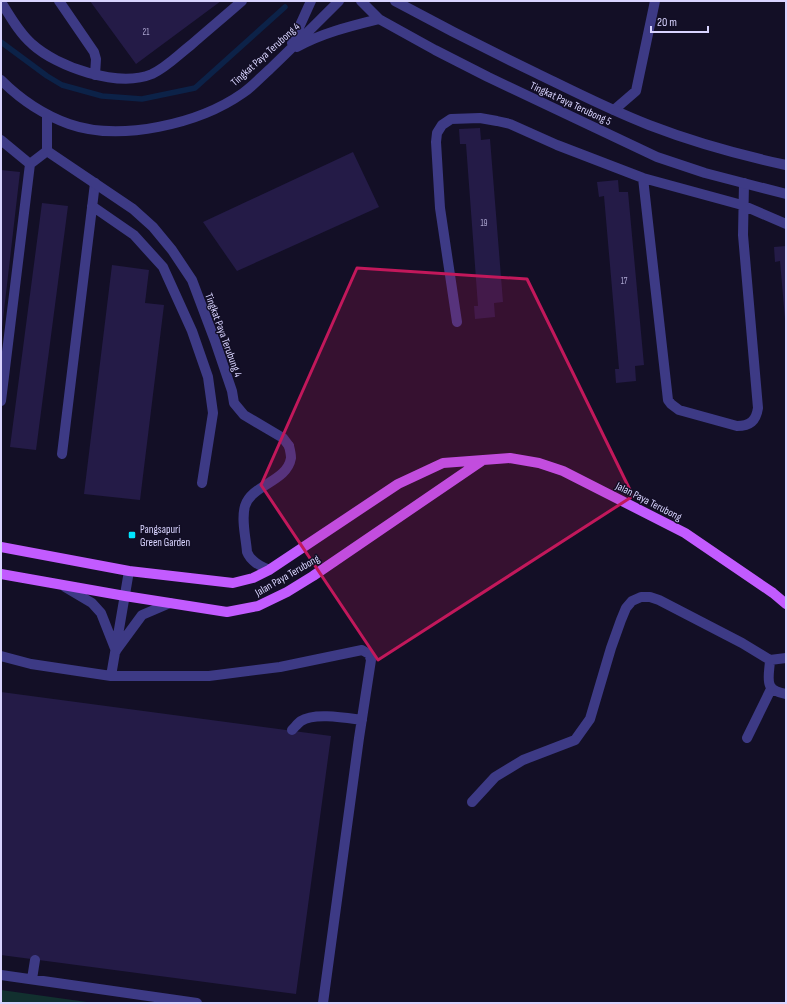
<svg xmlns="http://www.w3.org/2000/svg" width="787" height="1004" viewBox="0 0 787 1004" font-family="'Sofia Sans Condensed',sans-serif">
  <style>
    .green { fill: #12302f }
    .lines { fill: none; stroke-linecap: round; stroke-linejoin: round }
    .stream { stroke: #0c2248; stroke-width: 5.5 }
    .building { fill: #241b47 }
    .lane { stroke: #3d3a85; stroke-width: 10 }
    .street { stroke: #3d3a85; stroke-width: 10 }
    .primary { stroke: #c25bff; stroke-width: 10 }
    .marked { fill: #c2185b; fill-opacity: 0.2; stroke: #c2185b; stroke-width: 3; stroke-linejoin: round }
    .poi-dot { fill: #00e5ff; stroke: #130f26; stroke-width: 1.5 }
    .labels { text-anchor: middle; stroke-width: 3; stroke-linejoin: round; paint-order: stroke }
    .number-label { font-size: 9px; fill: #aca6d1 }
    .street-label { font-size: 11px; fill: #d9d4ff; stroke: #130f26 }
    .poi-label { font-size: 11px; fill: #d9d4ff; stroke: #130f26; text-anchor: start }
  </style>
  <rect width="100%" height="100%" fill="#130f26"/>
  <path class="green" d="M 1,990 L 94,1003 L 1,1003 Z"/>
  <g class="lines">
    <path class="stream" d="M 1,42 L 47,76 L 62,85 L 102,96 L 142,99 L 195,88 L 285,7"/>
  </g>
  <path class="building" d="M 90,1 L 221,1 L 136,64 Z
    M 480,128 L 481,140 L 490,139 L 503,302 L 494,303 L 495,317 L 475,319 L 474,306 L 478,306 L 466,144 L 460,144 L 459,129 Z
    M 353,152 L 379,207 L 237,271 L 203,222 Z
    M 1,170 L 20,172 L 2,328 L 1,328 Z
    M 618,180 L 619,192 L 628,192 L 644,365 L 635,366 L 636,381 L 616,383 L 615,369 L 619,369 L 604,196 L 599,197 L 597,182 Z
    M 42,203 L 68,206 L 36,450 L 10,447 Z
    M 786,246 L 786,319 L 785,319 L 780,261 L 775,262 L 774,247 Z
    M 112,265 L 149,270 L 145,303 L 164,305 L 140,500 L 84,494 Z
    M 1,692 L 331,736 L 296,994 L 1,955 Z"/>
  <g class="lines">
    <path class="lane" d="M 614,110 L 636,91 L 655,1
      M 643,178 L 668,400 L 671,404 L 679,410 L 737,426 C 750,426 756,421 758,408 L 743,235 L 744,183
      M 92,206 L 134,235 L 163,267 L 192,331 L 208,377 L 213,413 L 202,483
      M 457,322 L 440,208 L 436,142 L 437,133 L 442,125 L 451,119 L 480,118 L 497,121 L 510,124 L 557,145 L 643,178 L 742,205 L 786,224
      M 62,454 L 95,183
      M 269,570 C 261,566 251,562 247,552 C 246,538 241,520 245,506 C 252,484 287,482 291,458 C 291,455 290,450 289,446
      M 65,587 L 92,603 L 101,613 L 116,651
      M 117,649 L 142,615 L 170,603
      M 1,656 L 31,664 L 111,676 L 209,676 L 280,667 L 362,650 L 369,654 L 371,660 L 359,738 L 323,1003
      M 770,660 C 769,679 763,690 786,694
      M 111,676 L 129,571
      M 292,730 C 295,727 298,723 301,721 C 314,712 347,718 362,720
      M 747,738 L 771,689
      M 472,802 L 495,777 L 523,760 L 575,740 L 590,719 L 611,648 L 621,620 L 626,608 L 632,601 L 641,597 L 650,597 L 659,600 L 742,643 L 770,660 L 786,658
      M 1,975 L 197,1003
      M 32,979 L 35,960"/>
    <path class="street" d="M 59,1 L 94,52 L 96,59 L 95,75
      M 361,1 L 379,19 L 435,50 L 488,77 L 657,157 L 705,173 L 786,194
      M 395,1 C 441,26 488,50 536,73 C 573,91 610,110 649,125 C 693,142 740,155 786,165
      M 1,2 C 10,16 19,33 32,44 C 57,67 118,88 152,74 C 167,67 178,55 191,45 C 208,30 225,16 242,1
      M 292,43 L 311,1
      M 297,47 C 322,33 351,26 379,19
      M 1,80 C 20,99 44,115 69,124 C 120,142 199,124 243,93 C 253,86 261,77 270,69 C 293,47 316,24 339,1
      M 47,115 L 47,151 L 133,209 L 153,227 L 172,250 L 192,280 L 215,341 L 232,391 L 234,403 L 244,415 L 283,438 L 289,446
      M 1,140 L 30,164
      M 1,401 L 30,164 L 47,151"/>
    <path class="primary" d="M 1,547 L 129,571 L 233,583 L 253,578 L 269,570 L 398,484 L 443,463 L 510,458 L 539,463 L 563,471 L 685,533 L 773,593 L 786,604
      M 1,574 L 125,596 L 227,612 L 258,606 L 287,592 L 313,576 L 483,460"/>
  </g>
  <path class="marked" d="M 357,268 L 527,279 L 633,496 L 378,660 L 261,485 Z"/>
  <rect class="poi-dot" x="128" y="531" width="8" height="8" rx="2"/>
  <g class="labels">
    <g class="number-label">
      <text x="146" y="35">21</text>
      <text x="484" y="226">19</text>
      <text x="624" y="284">17</text>
    </g>
    <g class="street-label">
      <text transform="translate(265 54) rotate(-42)" y="4">Tingkat Paya Terubong 4</text>
      <text transform="translate(571 103) rotate(25)" y="4">Tingkat Paya Terubong 5</text>
      <text transform="translate(224 335) rotate(70)" y="4">Tingkat Paya Terubung 4</text>
      <text transform="translate(649 501) rotate(27)" y="4">Jalan Paya Terubong</text>
      <text transform="translate(287 575) rotate(-30)" y="4">Jalan Paya Terubong</text>
    </g>
    <g class="poi-label">
      <text x="140" y="533">Pangsapuri<tspan x="140" dy="13">Green Garden</tspan></text>
    </g>
  </g>
  <rect width="787" height="1004" fill="none" stroke="#d9d4ff" stroke-width="4"/>
  <path d="M651 26v6h57v-6" fill="none" stroke="#d9d4ff" stroke-width="2"/>
  <text x="657" y="26" font-size="12" fill="#d9d4ff" stroke="#130f26" stroke-width="3" paint-order="stroke">20 m</text>
</svg>
